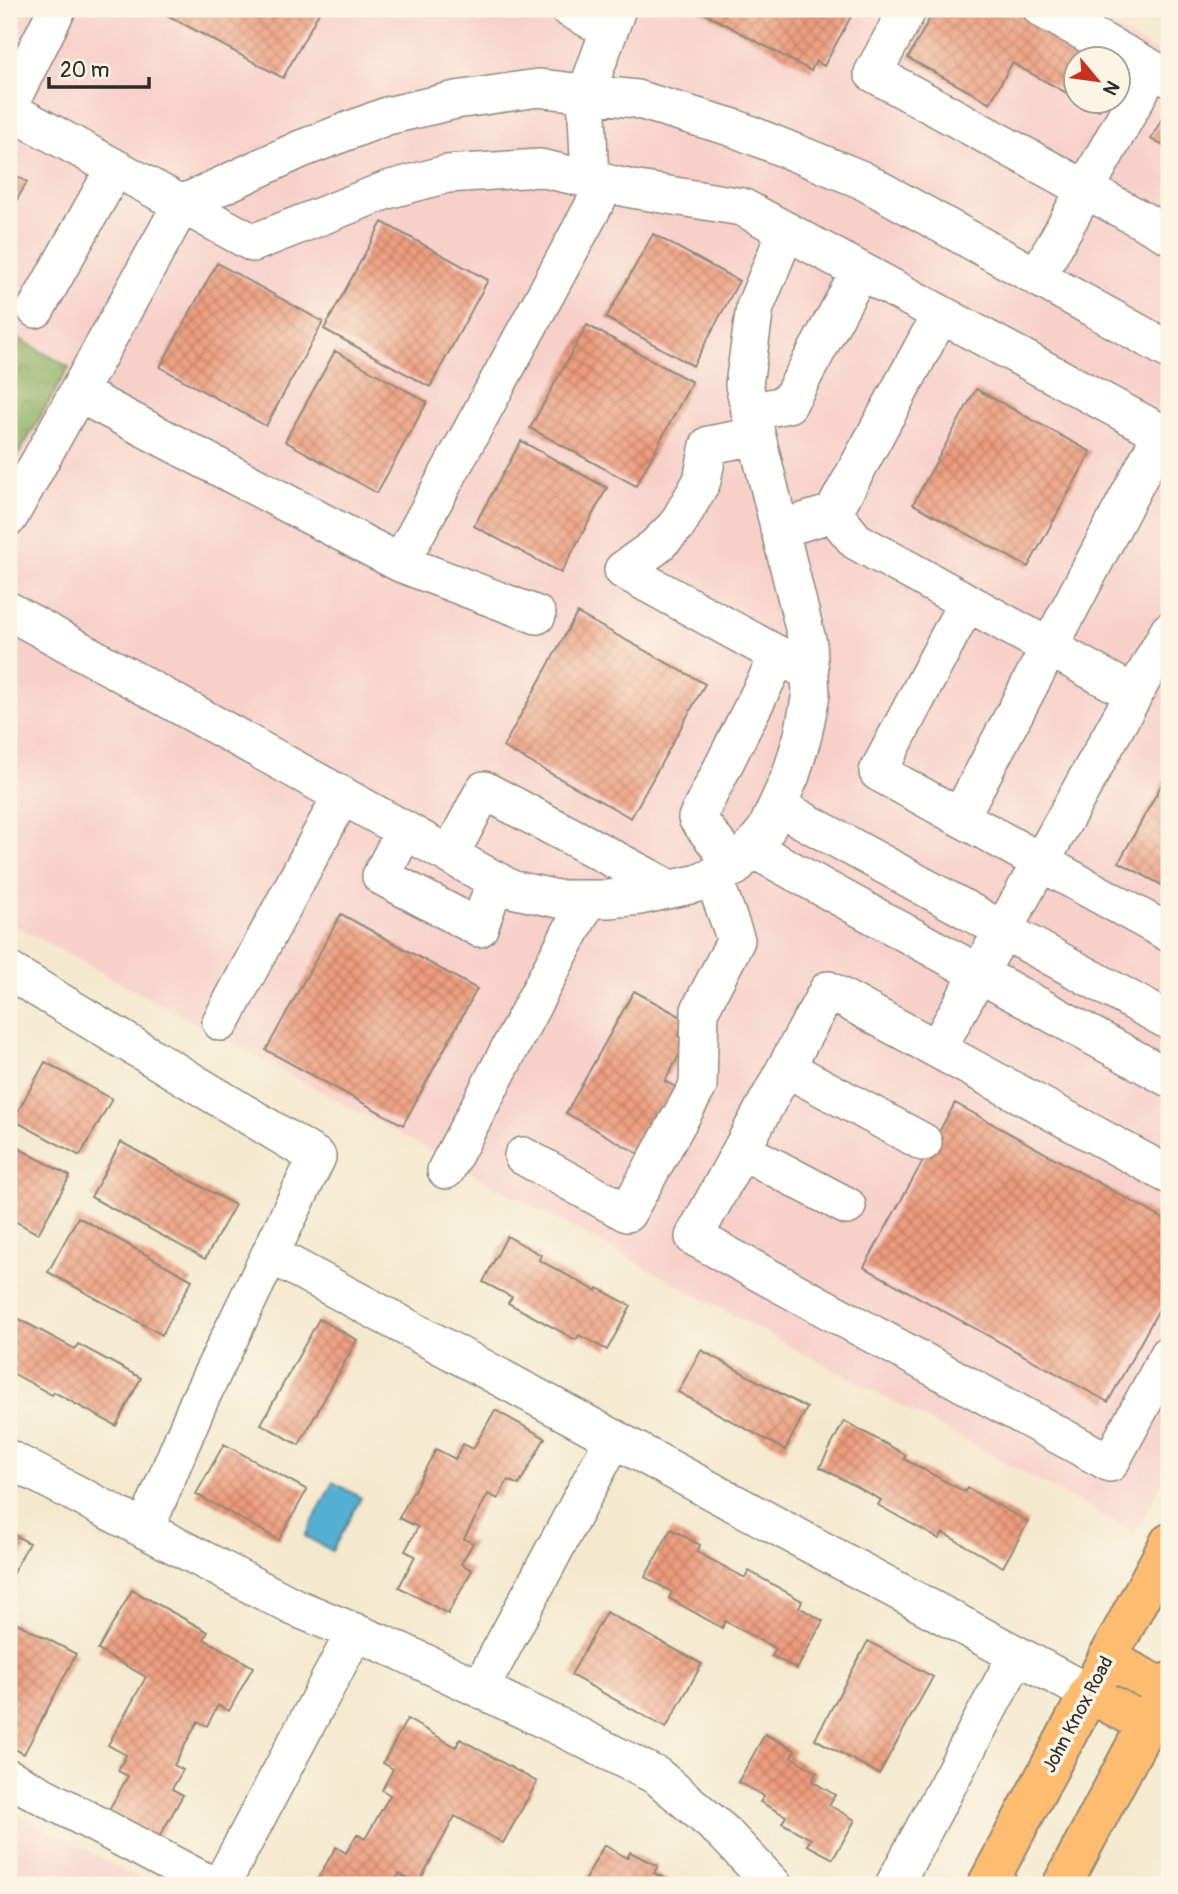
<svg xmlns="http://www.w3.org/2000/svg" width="1178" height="1894" viewBox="0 0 1178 1894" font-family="Pangolin,sans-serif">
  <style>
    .built { fill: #f7d0ca; fill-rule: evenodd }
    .forest { fill: url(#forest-crowns); stroke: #5c6d46; stroke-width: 2 }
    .water { fill: #55afd2; stroke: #406d7e; stroke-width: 2 }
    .building { fill: url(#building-cross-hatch) }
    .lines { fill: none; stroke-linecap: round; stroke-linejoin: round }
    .minor-casing { stroke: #908a7c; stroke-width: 40 }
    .major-casing { stroke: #908a7c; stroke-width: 42 }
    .minor { stroke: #fff; stroke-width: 37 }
    .major { stroke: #fdbc6f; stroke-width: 38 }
    .labels { text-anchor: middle; stroke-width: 7; stroke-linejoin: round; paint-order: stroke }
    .street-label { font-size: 19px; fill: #2b2b2b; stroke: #fcf5e5 }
  </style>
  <defs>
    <pattern id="forest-crowns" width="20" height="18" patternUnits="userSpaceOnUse" patternTransform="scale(1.75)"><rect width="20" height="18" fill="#8daf62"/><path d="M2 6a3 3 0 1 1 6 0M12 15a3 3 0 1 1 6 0" fill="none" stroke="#738f51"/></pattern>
    <pattern id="building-cross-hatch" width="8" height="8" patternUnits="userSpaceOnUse" patternTransform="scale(1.75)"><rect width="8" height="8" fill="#ed9b7c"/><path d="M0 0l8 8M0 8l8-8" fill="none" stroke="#c07f66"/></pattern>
  </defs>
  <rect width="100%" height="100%" fill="#fcf5e5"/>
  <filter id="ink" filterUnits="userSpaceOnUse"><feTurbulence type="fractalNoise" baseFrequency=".0143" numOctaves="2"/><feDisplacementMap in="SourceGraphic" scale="14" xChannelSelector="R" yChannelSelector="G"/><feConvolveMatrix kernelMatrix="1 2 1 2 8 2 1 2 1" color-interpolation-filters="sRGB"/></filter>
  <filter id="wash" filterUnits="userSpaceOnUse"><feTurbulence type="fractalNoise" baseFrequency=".00686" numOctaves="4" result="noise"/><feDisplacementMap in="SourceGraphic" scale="28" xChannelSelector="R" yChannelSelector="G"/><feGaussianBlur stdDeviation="1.57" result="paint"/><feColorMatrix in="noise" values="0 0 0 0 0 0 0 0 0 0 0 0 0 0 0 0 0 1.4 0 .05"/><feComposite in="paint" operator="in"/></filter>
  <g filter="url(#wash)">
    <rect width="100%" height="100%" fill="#f4e9ce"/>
    <path class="built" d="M 9,9 L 1080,9 L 1169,58 L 1169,1470 L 1135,1533 L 9,922 L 9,476 L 69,367 L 9,333 ZM 1076,60 L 1118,60 L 1118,102 L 1076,102 Z
      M 9,1808 L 151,1885 L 9,1885 Z"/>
    <path class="forest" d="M 9,333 L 69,367 L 9,471 Z"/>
    <path class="water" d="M 333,1482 L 361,1498 L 332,1551 L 305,1536 Z"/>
    <g id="blocks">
      <path class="building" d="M 156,9 L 321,9 L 283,78 Z
        M 697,9 L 855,9 L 824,66 L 816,61 L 811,71 Z
        M 935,9 L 1015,9 L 1107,60 L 1076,60 L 1076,98 L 1012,63 L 990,103 L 908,58 Z
        M 1083,102 L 1103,102 L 1099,110 Z
        M 1169,105 L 1169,149 L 1151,139 Z
        M 9,172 L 27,182 L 9,214 Z
        M 382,222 L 488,280 L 430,387 L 324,329 Z
        M 653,234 L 739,281 L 693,366 L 606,318 Z
        M 217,263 L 323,322 L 266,426 L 160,367 Z
        M 587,325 L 692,382 L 636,486 L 530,428 Z
        M 335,351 L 427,402 L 377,493 L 285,441 Z
        M 976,389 L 1091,452 L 1028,567 L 913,504 Z
        M 521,441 L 607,488 L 561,573 L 474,526 Z
        M 577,613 L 705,684 L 631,818 L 503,747 Z
        M 1169,771 L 1169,889 L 1119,862 Z
        M 341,914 L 477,989 L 403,1125 L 266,1050 Z
        M 634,991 L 687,1020 L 678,1036 L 687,1041 L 665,1081 L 683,1091 L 646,1158 L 566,1113 Z
        M 45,1062 L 112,1099 L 80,1156 L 13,1120 Z
        M 955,1103 L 1169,1222 L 1169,1291 L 1108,1402 L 864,1267 Z
        M 121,1142 L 235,1205 L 205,1259 L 91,1197 Z
        M 9,1143 L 70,1176 L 38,1234 L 9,1218 Z
        M 78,1217 L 192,1280 L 162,1335 L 48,1272 Z
        M 507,1236 L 541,1255 L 539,1260 L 596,1291 L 598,1288 L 631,1306 L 607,1350 L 579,1335 L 576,1340 L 508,1303 L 512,1297 L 483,1282 Z
        M 15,1317 L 75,1349 L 78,1344 L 141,1378 L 116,1426 L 54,1392 L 52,1395 L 9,1371 L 9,1318 L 12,1320 Z
        M 319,1319 L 357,1340 L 299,1445 L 261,1424 Z
        M 701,1350 L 807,1408 L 785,1450 L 678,1392 Z
        M 495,1410 L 545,1438 L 519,1485 L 508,1480 L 498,1499 L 488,1494 L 464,1539 L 473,1543 L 461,1564 L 472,1570 L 448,1614 L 399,1587 L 415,1556 L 405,1551 L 418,1527 L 399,1518 L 436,1449 L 455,1459 L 463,1444 L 473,1449 Z
        M 844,1421 L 906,1455 L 904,1459 L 965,1492 L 967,1488 L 1028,1522 L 1003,1567 L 943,1533 L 939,1539 L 878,1505 L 881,1500 L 820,1467 Z
        M 224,1444 L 307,1490 L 279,1540 L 196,1494 Z
        M 671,1529 L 700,1545 L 697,1552 L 745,1578 L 749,1571 L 802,1601 L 799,1607 L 823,1621 L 797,1669 L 772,1656 L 776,1649 L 725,1621 L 722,1628 L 669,1598 L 672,1592 L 645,1577 Z
        M 9,1532 L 29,1543 L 9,1580 Z
        M 132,1590 L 208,1632 L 204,1639 L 253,1667 L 229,1711 L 218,1705 L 207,1726 L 198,1721 L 174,1765 L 183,1770 L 172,1789 L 183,1795 L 156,1843 L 106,1815 L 128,1776 L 118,1771 L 126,1755 L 108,1745 L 146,1677 L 98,1650 Z
        M 606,1612 L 702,1664 L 666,1728 L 571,1675 Z
        M 13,1621 L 76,1654 L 24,1754 L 9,1746 L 9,1629 Z
        M 868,1641 L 933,1677 L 879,1774 L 815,1739 Z
        M 407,1719 L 456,1747 L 460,1739 L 537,1782 L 503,1843 L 455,1816 L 418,1884 L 399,1874 L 393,1885 L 314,1885 L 336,1847 L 346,1853 L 357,1834 L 365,1839 L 390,1795 L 382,1790 L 393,1769 L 383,1763 Z
        M 765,1734 L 795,1750 L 791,1757 L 817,1772 L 812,1781 L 835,1795 L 829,1805 L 855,1820 L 833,1859 L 807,1845 L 811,1839 L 782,1823 L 786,1816 L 760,1802 L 764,1796 L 738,1782 Z
        M 604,1845 L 627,1858 L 630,1852 L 658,1866 L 654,1873 L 677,1885 L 582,1885 Z"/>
    </g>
  </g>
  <g filter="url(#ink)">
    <use href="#blocks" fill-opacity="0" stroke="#908a7c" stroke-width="2"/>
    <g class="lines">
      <defs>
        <path id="minor" d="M 570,9 L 609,30
          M 908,9 L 873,73 L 1169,235
          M 1042,9 L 1169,78
          M 9,105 L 57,9
          M 9,110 L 253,243 L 387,190 L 447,174 L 540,168 L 632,189 L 742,207 L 1169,437
          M 590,179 L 586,94 L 617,9
          M 1037,277 L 1152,69
          M 36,309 L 115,168
          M 78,393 L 400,563 L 537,615
          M 750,412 L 788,404 L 860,271
          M 756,436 L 709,445 L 702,481 L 677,525 L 655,547 L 623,570 L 809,672
          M 833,513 L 856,541 L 1134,694
          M 9,517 L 182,204 L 301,149 L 387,116 L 456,100 L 538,88 L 636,99 L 734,128 L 860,179 L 1169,350
          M 779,529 L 833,513 L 941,314
          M 400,563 L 606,183
          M 967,602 L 878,772 L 1169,933
          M 9,611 L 511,889 L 558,899 L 608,899 L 640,896 L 699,883 L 735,867 L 751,848 L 766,830 L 791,775 L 803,735 L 811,694 L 808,644 L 744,385 L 755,307 L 786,231
          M 777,806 L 1169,1021
          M 960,817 L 1162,433
          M 405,830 L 381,876 L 479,928 L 496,880
          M 751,848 L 1169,1078
          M 450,855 L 484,790 L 670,889
          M 735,867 L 697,818 L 779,655
          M 9,971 L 317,1157 L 198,1403 L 145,1530
          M 221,1022 L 342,795
          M 937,1049 L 1169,631
          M 786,1068 L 923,1142
          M 741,1150 L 847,1206
          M 523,1156 L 627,1213 L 698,1086 L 700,1010 L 736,940 L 713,876
          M 446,1170 L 588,899
          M 1169,1175 L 828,990 L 694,1237 L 1110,1463 L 1169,1354
          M 270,1254 L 1088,1693
          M 9,1459 L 294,1607 L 400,1651 L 560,1727 L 657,1776 L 723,1832 L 773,1885
          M 480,1689 L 614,1438
          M 9,1778 L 211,1885
          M 221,1885 L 355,1632
          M 894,1885 L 1017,1655"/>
        <path id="major" d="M 1107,1658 L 1165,1689
          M 1088,1693 L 1147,1724
          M 987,1885 L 1169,1543
          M 1062,1885 L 1169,1682"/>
      </defs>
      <use href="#minor" class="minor-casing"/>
      <use href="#major" class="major-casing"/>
      <use href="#minor" class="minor"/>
      <use href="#major" class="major"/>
    </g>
  </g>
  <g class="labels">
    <g class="street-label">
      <text transform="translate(1077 1714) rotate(-62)" y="7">John Knox Road</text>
    </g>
  </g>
  <rect width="1178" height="1894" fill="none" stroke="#fcf5e5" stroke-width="35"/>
  <g transform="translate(1097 80) rotate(119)"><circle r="33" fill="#fcf5e5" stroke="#a8a49b" stroke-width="2"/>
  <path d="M0-5L12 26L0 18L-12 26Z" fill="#c8321e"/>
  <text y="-10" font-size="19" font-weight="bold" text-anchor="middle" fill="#2b2b2b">N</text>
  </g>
  <path d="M49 77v10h100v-10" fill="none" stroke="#2b2b2b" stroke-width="3.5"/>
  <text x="60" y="77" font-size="21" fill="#2b2b2b" stroke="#fcf5e5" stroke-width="5" paint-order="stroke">20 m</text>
</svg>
